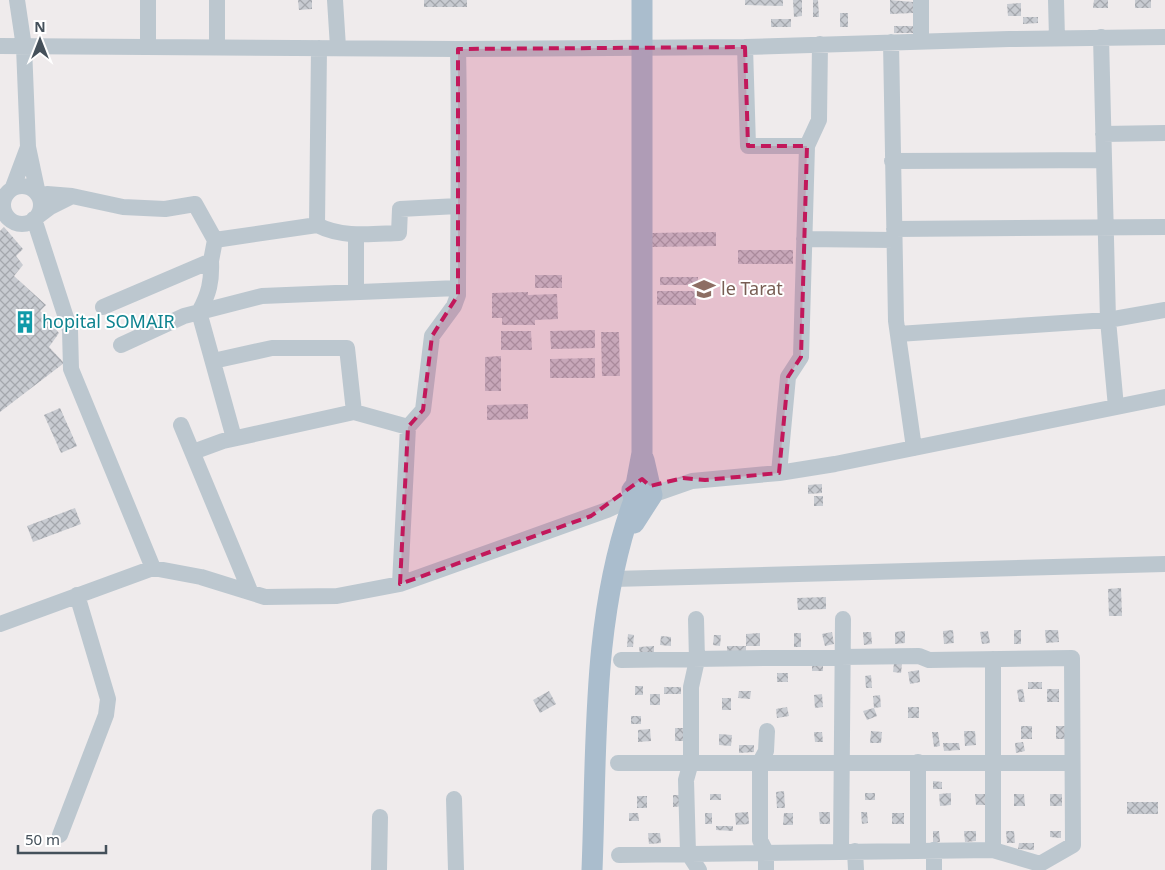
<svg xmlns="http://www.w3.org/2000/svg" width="1165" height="870" viewBox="0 0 1165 870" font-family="'Noto Sans',sans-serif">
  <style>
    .building { fill: url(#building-cross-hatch) }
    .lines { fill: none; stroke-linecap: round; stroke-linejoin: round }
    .minor { stroke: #bcc7cf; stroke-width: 16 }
    .major { stroke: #aabdcd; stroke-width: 21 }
    .marked { fill: #c2185b; fill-opacity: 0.2; stroke: #c2185b; stroke-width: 4; stroke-dasharray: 10 6; stroke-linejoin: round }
    .labels { text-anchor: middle; stroke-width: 4; stroke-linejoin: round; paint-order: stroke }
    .education-label { font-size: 18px; fill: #785e54; stroke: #fff; text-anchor: start }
    .culture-label { font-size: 18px; fill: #0d838f; stroke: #fff; text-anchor: start }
  </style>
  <defs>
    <pattern id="building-cross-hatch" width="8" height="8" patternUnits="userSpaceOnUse" patternTransform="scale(1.25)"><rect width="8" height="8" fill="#c8cbd1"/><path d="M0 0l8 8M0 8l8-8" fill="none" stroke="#a4a7ad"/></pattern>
  </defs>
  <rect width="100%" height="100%" fill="#efebec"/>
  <path class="building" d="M 298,0 L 312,0 L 312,9 L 299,10 Z
    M 424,0 L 467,0 L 467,7 L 424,7 Z
    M 745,0 L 783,0 L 783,6 L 745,5 Z
    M 793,0 L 802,0 L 802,16 L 794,17 Z
    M 813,0 L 818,0 L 819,17 L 813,17 Z
    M 890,0 L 913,2 L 913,13 L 890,14 Z
    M 1094,0 L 1108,0 L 1108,8 L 1093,8 Z
    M 1135,0 L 1151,0 L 1151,8 L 1135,8 Z
    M 1021,3 L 1021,16 L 1008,16 L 1007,4 Z
    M 840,13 L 848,13 L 848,27 L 840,27 Z
    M 1023,17 L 1038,17 L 1038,23 L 1023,24 Z
    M 771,19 L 791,19 L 791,27 L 771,27 Z
    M 894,26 L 914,26 L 914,33 L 894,33 Z
    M 4,227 L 23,249 L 16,256 L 23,265 L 14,276 L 46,305 L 40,311 L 59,333 L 49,347 L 64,363 L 0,412 L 0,231 Z
    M 716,232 L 716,246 L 651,247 L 651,233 Z
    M 738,250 L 793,250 L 793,264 L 738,264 Z
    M 535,275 L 562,275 L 562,288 L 535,288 Z
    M 660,277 L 698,277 L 698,285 L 660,285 Z
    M 657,291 L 696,291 L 696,305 L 657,305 Z
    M 528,292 L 528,295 L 557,294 L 558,319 L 535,320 L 535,325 L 502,325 L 502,318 L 492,318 L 492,293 Z
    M 595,330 L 595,348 L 551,349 L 550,331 Z
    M 501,331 L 531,331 L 532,350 L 501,350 Z
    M 601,332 L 619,332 L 620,376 L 602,376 Z
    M 501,356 L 501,391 L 485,391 L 485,357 Z
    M 595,358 L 595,378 L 550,378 L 550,359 Z
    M 528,404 L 528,419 L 487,420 L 487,405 Z
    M 60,408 L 77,446 L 61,453 L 44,415 Z
    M 822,484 L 822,493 L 808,494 L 808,485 Z
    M 814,496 L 823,496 L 823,506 L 814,506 Z
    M 75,508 L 81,524 L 33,542 L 27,526 Z
    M 1121,588 L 1122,616 L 1109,616 L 1108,589 Z
    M 826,597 L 826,609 L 798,610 L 797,598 Z
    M 953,630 L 954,643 L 944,644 L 943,631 Z
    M 1014,630 L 1021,630 L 1021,644 L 1014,644 Z
    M 1045,630 L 1058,630 L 1059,642 L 1046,643 Z
    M 905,631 L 905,643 L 895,644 L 895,632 Z
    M 988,631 L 990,643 L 982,644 L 980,632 Z
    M 832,632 L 834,644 L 825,646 L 822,634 Z
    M 863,632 L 871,632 L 872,644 L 864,645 Z
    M 760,633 L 760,646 L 746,646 L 746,653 L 727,653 L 727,646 L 746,646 L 746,634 Z
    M 794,633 L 801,633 L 801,647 L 794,647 Z
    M 628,634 L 634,635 L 633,647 L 627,647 Z
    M 714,635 L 721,635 L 720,646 L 713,645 Z
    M 661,636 L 671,637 L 671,646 L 660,645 Z
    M 654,646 L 654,653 L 640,654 L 639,647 Z
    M 894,663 L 902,664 L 901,673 L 893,672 Z
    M 812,664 L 823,664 L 823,671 L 812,671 Z
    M 919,670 L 920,682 L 910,684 L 908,672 Z
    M 777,673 L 788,673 L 788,682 L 777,682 Z
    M 871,675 L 872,688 L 866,688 L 865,676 Z
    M 1028,682 L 1042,682 L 1042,689 L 1028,689 Z
    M 635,686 L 643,686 L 643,695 L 635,695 Z
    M 664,687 L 681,687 L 681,694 L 664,694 Z
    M 1023,689 L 1025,702 L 1019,702 L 1017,690 Z
    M 1047,689 L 1059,689 L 1059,702 L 1047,702 Z
    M 549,691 L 556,704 L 540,713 L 533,700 Z
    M 739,691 L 751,691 L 750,699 L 738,698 Z
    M 650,694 L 660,694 L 660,705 L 650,705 Z
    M 822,694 L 823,707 L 815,708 L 814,695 Z
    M 880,695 L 881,707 L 874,708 L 873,696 Z
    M 722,698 L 731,698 L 731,710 L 722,710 Z
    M 787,707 L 789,716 L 777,718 L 776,709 Z
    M 908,707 L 919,707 L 919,718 L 908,718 Z
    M 874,708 L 877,716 L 867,720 L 863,711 Z
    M 631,716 L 641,716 L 641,724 L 631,724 Z
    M 1021,726 L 1032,726 L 1032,739 L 1021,739 Z
    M 1056,726 L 1068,726 L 1068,739 L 1056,739 Z
    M 675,728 L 685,728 L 685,741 L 675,741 Z
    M 650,729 L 651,741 L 638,742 L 638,730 Z
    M 871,731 L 882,732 L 881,743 L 870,743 Z
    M 964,731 L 975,731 L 976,745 L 965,746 Z
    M 814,732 L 822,732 L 823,742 L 815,742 Z
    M 932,732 L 938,732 L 940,746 L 934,747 Z
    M 719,734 L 732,735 L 731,746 L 719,745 Z
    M 1023,742 L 1025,751 L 1016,753 L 1015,743 Z
    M 943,743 L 959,743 L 960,750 L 944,751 Z
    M 739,745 L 754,745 L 754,752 L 739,753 Z
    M 933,781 L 942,782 L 942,789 L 933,789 Z
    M 784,791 L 785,808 L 777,808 L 776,792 Z
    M 865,793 L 875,793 L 875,800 L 865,800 Z
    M 951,793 L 951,805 L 940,806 L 939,794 Z
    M 710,794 L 721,794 L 721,800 L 710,800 Z
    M 975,794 L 986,794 L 986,805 L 976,805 Z
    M 1014,794 L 1024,794 L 1025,806 L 1014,806 Z
    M 1050,794 L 1062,794 L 1062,806 L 1050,806 Z
    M 673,795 L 683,795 L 683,806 L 673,807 Z
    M 637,796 L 647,796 L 647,808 L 637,808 Z
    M 1127,802 L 1158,802 L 1158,814 L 1127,814 Z
    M 748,812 L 749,824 L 736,825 L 735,813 Z
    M 819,812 L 830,812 L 830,824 L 820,824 Z
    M 861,812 L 867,812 L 868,823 L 862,824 Z
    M 629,813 L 638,813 L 639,821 L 629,821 Z
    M 705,813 L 712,813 L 712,824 L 705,824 Z
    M 784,813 L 793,813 L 793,825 L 783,825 Z
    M 892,813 L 904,813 L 904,824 L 892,824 Z
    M 716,826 L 733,826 L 733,831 L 716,830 Z
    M 933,831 L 939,831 L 940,842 L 933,843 Z
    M 964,831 L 976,831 L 976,841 L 965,842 Z
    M 1006,831 L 1014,831 L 1015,843 L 1007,843 Z
    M 1050,831 L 1061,831 L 1061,838 L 1050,837 Z
    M 648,833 L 660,833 L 661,843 L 649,844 Z
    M 1019,843 L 1034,843 L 1034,850 L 1018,849 Z"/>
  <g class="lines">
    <path class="minor" d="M 17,0 L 24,47 L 28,147 L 38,194
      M 217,0 L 217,47
      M 335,0 L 338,47
      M 1056,0 L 1057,38
      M 1101,37 L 1108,320 L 1116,407
      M 921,41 L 921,0
      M 891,42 L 896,321 L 914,448
      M 0,46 L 458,49 L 745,47 L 1009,39 L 1165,37
      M 148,47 L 148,0
      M 745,47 L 748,146 L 807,146 L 801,357 L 788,377 L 779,473
      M 1103,134 L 1165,133
      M 807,146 L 819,120 L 820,44
      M 892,161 L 1103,160
      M3 205a19 19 0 1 1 38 0a19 19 0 1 1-38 0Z
      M 13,187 L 28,147
      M 72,196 L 50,207 L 34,219 L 70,330 L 71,369 L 153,568
      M 40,197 L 47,194 L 72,196 L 123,207 L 165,209 L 195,204 L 215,240
      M 317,225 C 342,238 371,234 399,233 L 400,209 L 458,206
      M 894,229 L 1165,227
      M 356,235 L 356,292
      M 804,239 L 894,240
      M 211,261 C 212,281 209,294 199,312 L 234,438
      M 103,307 L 211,261 L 215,240 L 317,225 L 319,48
      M 898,334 L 1108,320 L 1165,310
      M 121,345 L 184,316 L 262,296 L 458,288
      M 213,361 L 272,348 L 347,348 L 354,412
      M 181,425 L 250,591
      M 193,452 L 223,441 L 354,412 L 408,427
      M 652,495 L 692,481 L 779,473 L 835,464 L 1165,397
      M 613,579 L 1165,564
      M 400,584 L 408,427 L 423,410 L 432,336 L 454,306 L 458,295 C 458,213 460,131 458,49
      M 696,619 L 697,660 L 691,687 L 691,762 L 686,780 L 688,853 L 699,870
      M 0,624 L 153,568 L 201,577 L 265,597 L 337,596 L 400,584 L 607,510 L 633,498
      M 918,762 L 918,850
      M 618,763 L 1072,763
      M 454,799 L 456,870
      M 60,835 L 106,715 L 108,699 L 77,595
      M 993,850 L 993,659
      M 841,851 L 843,619
      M 855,851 L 856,870
      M 619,855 L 993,850 L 1040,864 L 1073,845 L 1072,658 L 929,660 L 919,656 L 621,660
      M 379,870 L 380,817
      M 766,870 L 766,852 L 760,840 L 760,762 L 766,751 L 767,731
      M 934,870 L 934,850"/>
    <path class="major" d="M 634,523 L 652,495 L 644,460
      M 592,870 C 597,747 591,617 634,500 L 632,490 L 636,485 L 642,453 L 642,0"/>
  </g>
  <path class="marked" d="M 745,47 L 748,146 L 807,146 L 801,357 L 788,377 L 779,473 L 705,480 L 683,478 L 650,486 L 642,479 L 591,516 L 400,584 L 408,427 L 423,410 L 432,336 L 458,295 L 458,49 Z"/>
  <defs>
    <symbol id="school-bare" viewBox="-9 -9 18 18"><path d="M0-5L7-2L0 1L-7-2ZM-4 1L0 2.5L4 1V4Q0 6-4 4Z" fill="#8d6e63" stroke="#fff" stroke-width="2.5" paint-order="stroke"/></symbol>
    <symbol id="building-bare" viewBox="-9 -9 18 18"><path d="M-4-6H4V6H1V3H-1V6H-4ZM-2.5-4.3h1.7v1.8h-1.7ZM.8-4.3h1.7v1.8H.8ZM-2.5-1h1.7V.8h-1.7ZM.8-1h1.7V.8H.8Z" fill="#0f9aa8" stroke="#fff" stroke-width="2.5" paint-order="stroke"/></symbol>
  </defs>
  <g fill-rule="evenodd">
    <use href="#school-bare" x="688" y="273" width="32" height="32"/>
    <use href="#building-bare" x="9" y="306" width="32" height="32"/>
  </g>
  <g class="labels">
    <g class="education-label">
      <text x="721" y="295">le Tarat</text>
    </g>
    <g class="culture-label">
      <text x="42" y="328">hopital SOMAIR</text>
    </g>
  </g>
  <g transform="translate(40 40)" stroke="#ffffff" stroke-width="4" paint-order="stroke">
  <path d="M0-4L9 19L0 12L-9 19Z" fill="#44505a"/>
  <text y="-8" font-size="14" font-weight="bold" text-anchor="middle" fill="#44505a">N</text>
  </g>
  <path d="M18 845v8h88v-8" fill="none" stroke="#44505a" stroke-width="2.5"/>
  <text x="25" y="845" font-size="15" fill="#44505a" stroke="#ffffff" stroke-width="4" paint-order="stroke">50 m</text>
</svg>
